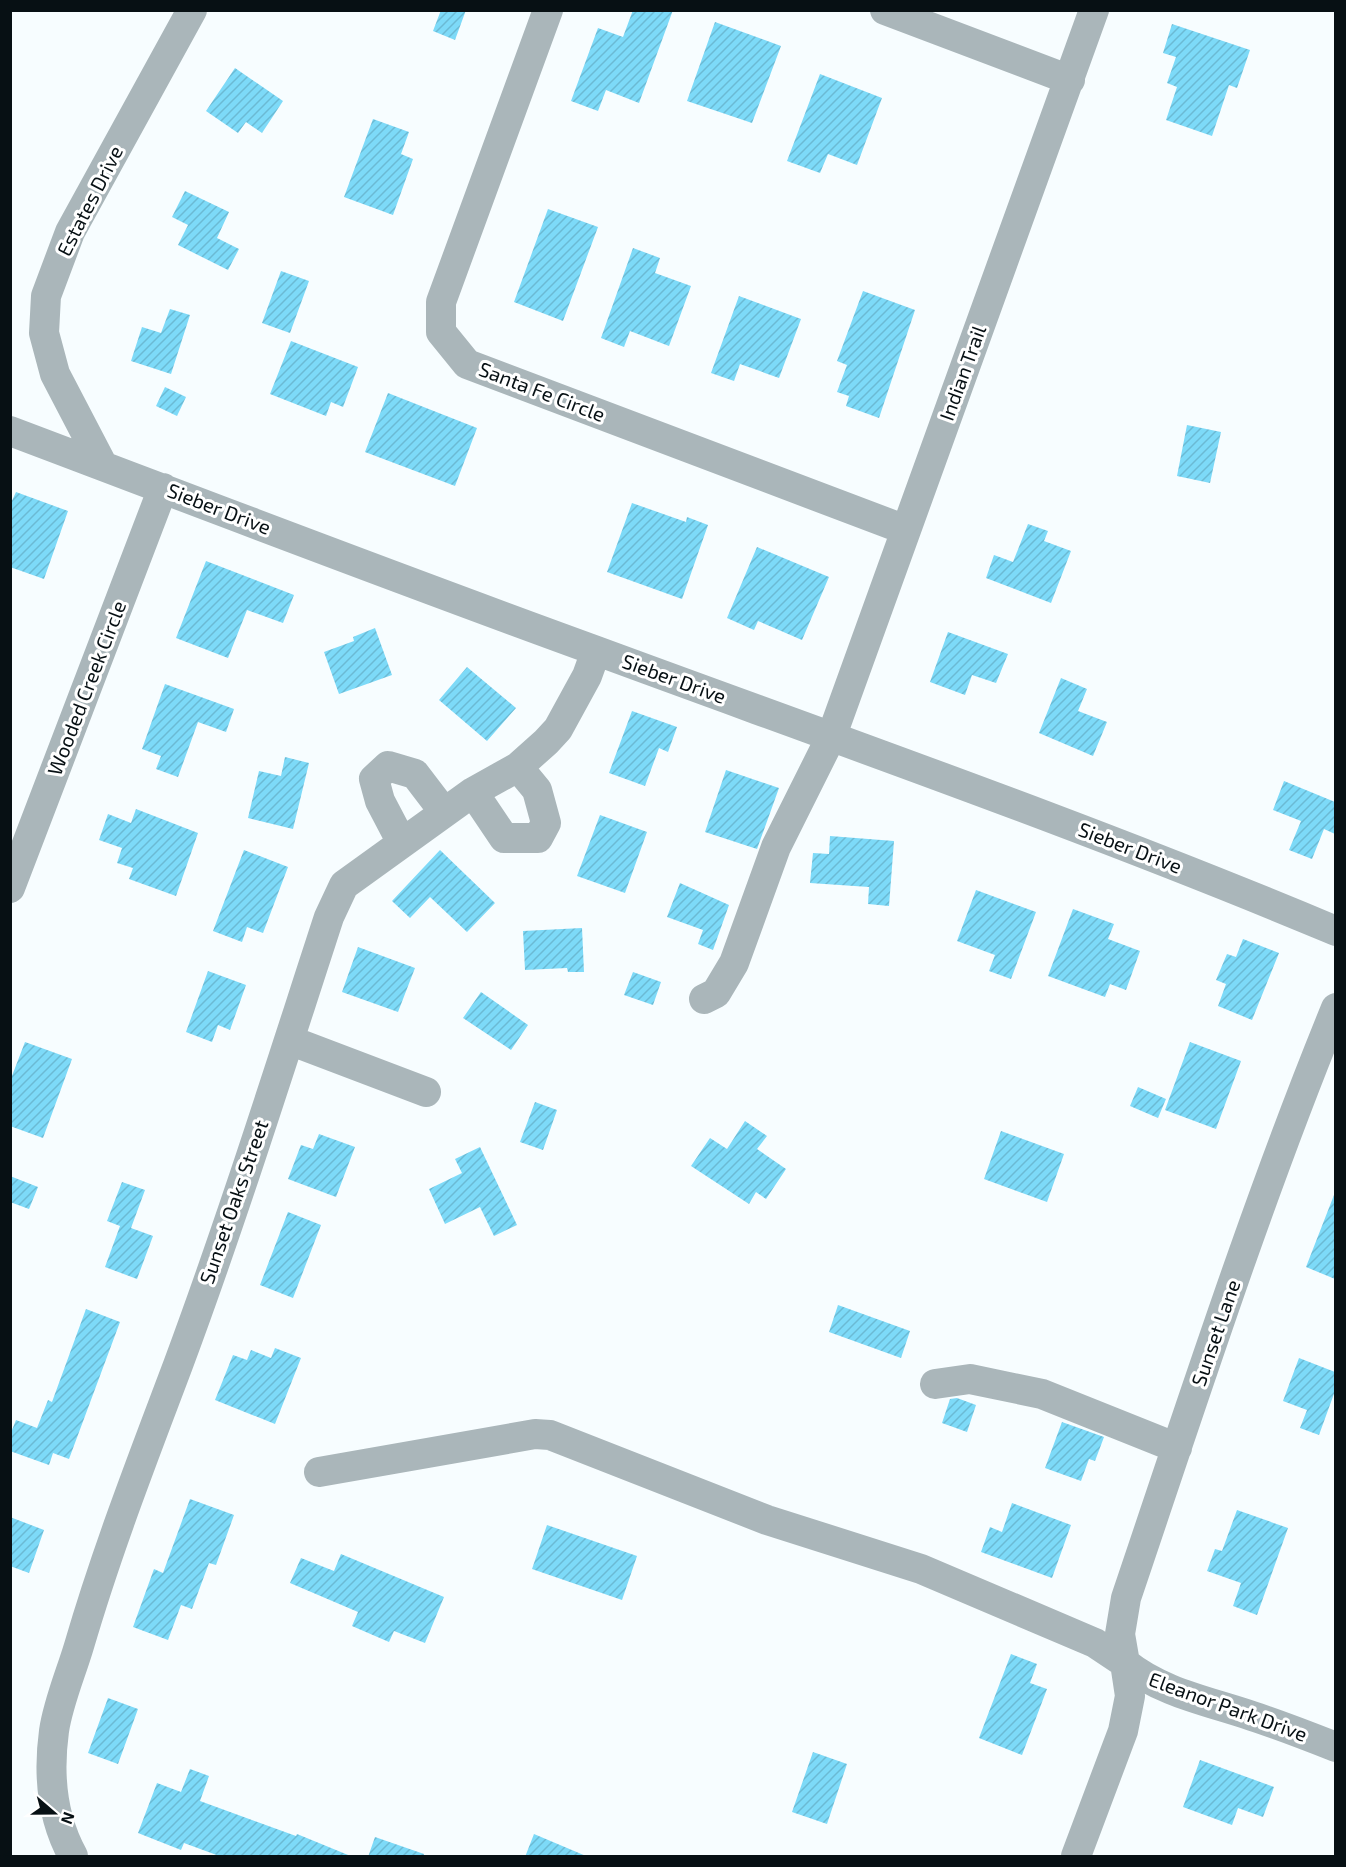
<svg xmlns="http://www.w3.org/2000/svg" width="1346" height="1867" viewBox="0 0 1346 1867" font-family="'Exo 2',sans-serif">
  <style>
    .building { fill: url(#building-hatch) }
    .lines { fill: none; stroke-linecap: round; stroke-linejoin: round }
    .minor { stroke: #aab6ba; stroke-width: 30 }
    .labels { text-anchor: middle; stroke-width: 6; stroke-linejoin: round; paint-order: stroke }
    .street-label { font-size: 20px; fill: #071014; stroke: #fff }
  </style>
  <defs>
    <pattern id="building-hatch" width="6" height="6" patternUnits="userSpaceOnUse" patternTransform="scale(1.5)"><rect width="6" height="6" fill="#7ddaf8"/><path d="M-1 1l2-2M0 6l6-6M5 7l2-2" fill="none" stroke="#6bbad4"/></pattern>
  </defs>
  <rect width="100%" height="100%" fill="#f7fdff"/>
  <path class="building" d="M 441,10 L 466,10 L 455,40 L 433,31 Z
    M 633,10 L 673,10 L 639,103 L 606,90 L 598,111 L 571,101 L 598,28 L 623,37 Z
    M 715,22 L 781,46 L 752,123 L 687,101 Z
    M 1172,24 L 1250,50 L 1237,88 L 1229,85 L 1212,136 L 1166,120 L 1177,87 L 1167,83 L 1176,57 L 1163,53 Z
    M 235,68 L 283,101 L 262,133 L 246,122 L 238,133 L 206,111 Z
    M 820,74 L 882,98 L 857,165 L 828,154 L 820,173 L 787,161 Z
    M 373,119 L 409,132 L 401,154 L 413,159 L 393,215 L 344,197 Z
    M 185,191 L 229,212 L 217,238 L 239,249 L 228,270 L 178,245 L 188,225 L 172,217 Z
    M 548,209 L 598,227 L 563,321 L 514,302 Z
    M 633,248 L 660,258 L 655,273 L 691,286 L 669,346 L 630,331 L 624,347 L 601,338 Z
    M 281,271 L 309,281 L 290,333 L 262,323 Z
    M 863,291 L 915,310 L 879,418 L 846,406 L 849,396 L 837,392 L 847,365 L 837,361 Z
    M 739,296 L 801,319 L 779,378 L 740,364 L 734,381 L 711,373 Z
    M 170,309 L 190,315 L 171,374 L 131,361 L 142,327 L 161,333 Z
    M 291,341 L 358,367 L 343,407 L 331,402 L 326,416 L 270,394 Z
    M 165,387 L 186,397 L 177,416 L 156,406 Z
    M 388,393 L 477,428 L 455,486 L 365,452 Z
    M 1187,425 L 1221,432 L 1210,483 L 1177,476 Z
    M 16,492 L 68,511 L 44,579 L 10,567 L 10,505 Z
    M 632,503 L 686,522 L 687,517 L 708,525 L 682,599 L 607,572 Z
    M 1028,524 L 1048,531 L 1044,541 L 1071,551 L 1051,603 L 986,578 L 994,555 L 1013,562 Z
    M 757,547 L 829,577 L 802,640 L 758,621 L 754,630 L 727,618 Z
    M 206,561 L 294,595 L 283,623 L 247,610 L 228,658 L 176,638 Z
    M 375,628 L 392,675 L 339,694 L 324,652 L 354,641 L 353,637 Z
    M 948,632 L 1008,654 L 996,683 L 972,675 L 965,695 L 930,682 Z
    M 467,667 L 516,708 L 487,741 L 439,700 Z
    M 1061,678 L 1087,689 L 1078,711 L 1107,722 L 1093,756 L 1039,733 Z
    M 165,684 L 234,709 L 226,732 L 198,722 L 178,777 L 156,769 L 161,756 L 142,749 Z
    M 632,711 L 677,727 L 668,752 L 659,748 L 645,786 L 609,773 Z
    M 285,757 L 309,763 L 293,829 L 248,818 L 259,771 L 281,776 Z
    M 726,770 L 779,788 L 757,849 L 705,832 Z
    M 1284,781 L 1335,802 L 1335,834 L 1324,829 L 1312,859 L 1289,850 L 1301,821 L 1273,810 Z
    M 136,809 L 198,833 L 176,896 L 129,879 L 133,868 L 117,863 L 122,848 L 99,840 L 108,814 L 131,823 Z
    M 600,815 L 647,832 L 625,893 L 577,876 Z
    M 830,836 L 894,841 L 889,906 L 868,904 L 869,887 L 810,883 L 813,853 L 829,854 Z
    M 244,850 L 288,867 L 263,933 L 247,927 L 242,942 L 213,931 Z
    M 440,850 L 495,903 L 467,932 L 430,897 L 410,918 L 392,901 Z
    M 680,883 L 729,905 L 713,950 L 698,944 L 703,930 L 667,917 Z
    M 976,890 L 1036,912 L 1011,979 L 989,971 L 995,955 L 957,941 Z
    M 1073,909 L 1114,924 L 1108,939 L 1140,951 L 1126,990 L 1110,984 L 1105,997 L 1048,976 Z
    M 582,928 L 584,972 L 568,972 L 567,968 L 525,970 L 523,931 Z
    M 1243,939 L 1279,953 L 1252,1020 L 1218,1006 L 1226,984 L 1216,980 L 1227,954 L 1236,957 Z
    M 358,947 L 415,968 L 398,1012 L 342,992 Z
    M 208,971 L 246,985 L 230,1030 L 218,1025 L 212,1042 L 186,1032 Z
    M 633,972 L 661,982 L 653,1005 L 624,995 Z
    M 481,992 L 528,1025 L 511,1050 L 463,1018 Z
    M 25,1042 L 72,1059 L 43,1138 L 10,1126 L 10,1081 Z
    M 1190,1042 L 1241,1061 L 1216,1129 L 1165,1110 Z
    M 1138,1087 L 1166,1099 L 1158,1118 L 1130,1106 Z
    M 535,1102 L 557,1110 L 543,1150 L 520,1142 Z
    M 745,1121 L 767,1136 L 757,1149 L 786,1169 L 766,1199 L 756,1192 L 749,1204 L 691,1166 L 710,1138 L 727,1149 Z
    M 1001,1131 L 1064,1154 L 1047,1202 L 984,1179 Z
    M 319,1134 L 355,1147 L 336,1197 L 288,1179 L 301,1145 L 313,1149 Z
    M 480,1147 L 517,1225 L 494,1236 L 480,1207 L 445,1224 L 429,1189 L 462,1173 L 455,1159 Z
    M 10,1176 L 38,1187 L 29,1209 L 10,1202 Z
    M 122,1182 L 145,1190 L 131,1228 L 153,1236 L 137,1279 L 105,1267 L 120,1226 L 107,1221 Z
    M 1334,1195 L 1335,1195 L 1335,1279 L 1306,1267 Z
    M 288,1212 L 321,1225 L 293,1298 L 260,1285 Z
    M 838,1305 L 910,1331 L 901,1358 L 829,1332 Z
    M 86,1309 L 120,1322 L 69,1459 L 53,1453 L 49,1465 L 10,1451 L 10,1435 L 16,1420 L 37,1428 L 48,1400 L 52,1402 Z
    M 275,1348 L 301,1358 L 275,1424 L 215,1400 L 233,1355 L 247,1360 L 251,1350 L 271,1358 Z
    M 1299,1358 L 1335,1372 L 1335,1391 L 1319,1435 L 1300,1428 L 1307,1410 L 1283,1401 Z
    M 957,1398 L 976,1405 L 967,1432 L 942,1423 L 950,1399 Z
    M 1062,1422 L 1104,1437 L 1095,1461 L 1089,1459 L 1081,1481 L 1045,1468 Z
    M 190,1499 L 234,1515 L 216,1565 L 209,1563 L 192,1609 L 181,1605 L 168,1640 L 133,1627 L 154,1569 L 163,1573 Z
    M 1012,1503 L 1071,1525 L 1052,1578 L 981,1552 L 990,1527 L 1002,1532 Z
    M 1237,1510 L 1288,1528 L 1257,1615 L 1233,1606 L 1241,1583 L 1207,1571 L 1215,1549 L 1222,1551 Z
    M 10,1517 L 44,1530 L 29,1573 L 10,1566 Z
    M 547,1525 L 637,1556 L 622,1600 L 532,1569 Z
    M 341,1554 L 444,1597 L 425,1643 L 394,1631 L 389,1642 L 352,1626 L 358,1612 L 290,1583 L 301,1558 L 334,1571 Z
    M 1011,1654 L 1037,1664 L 1030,1683 L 1047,1689 L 1022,1755 L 979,1738 Z
    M 108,1698 L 138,1709 L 118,1764 L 88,1753 Z
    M 813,1752 L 847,1764 L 827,1824 L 792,1812 Z
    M 1200,1760 L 1274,1787 L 1263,1817 L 1238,1808 L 1232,1825 L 1183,1807 Z
    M 190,1769 L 209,1776 L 200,1801 L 296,1836 L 297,1834 L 353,1857 L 222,1857 L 184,1843 L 181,1850 L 138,1833 L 157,1783 L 181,1792 Z
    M 534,1834 L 586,1856 L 586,1857 L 525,1857 Z
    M 375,1837 L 424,1854 L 424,1857 L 368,1857 Z"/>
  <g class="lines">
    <path class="minor" d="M 548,10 L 441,302 L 441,332 L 467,364 L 906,530
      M 885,10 L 1070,80
      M 10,431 C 206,505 401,580 597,651 C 844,742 1093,829 1336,931
      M 103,466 L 55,374 L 44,333 L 46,296 L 70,232 L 192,10
      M 473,792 L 504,838 L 538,838 L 546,823 L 537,790 L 518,767
      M 402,843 L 380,801 L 374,779 L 388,766 L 415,774 L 444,812
      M 10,888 L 163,488
      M 704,999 L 716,993 L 734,963 L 776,847 L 832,735 L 1094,10
      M 1336,1008 C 1257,1201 1193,1400 1126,1598 L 1120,1634 L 1125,1663 C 1162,1693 1208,1701 1252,1716 C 1280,1725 1308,1736 1336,1747
      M 289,1040 L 426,1092
      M 935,1384 L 970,1379 L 1042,1394 L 1177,1448
      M 319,1472 L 535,1434 L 550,1435 L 767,1520 L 921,1569 L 1095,1643 L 1125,1663 L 1130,1696 L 1123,1731 L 1076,1856
      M 73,1856 C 52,1818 48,1775 54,1731 C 58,1703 71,1673 79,1646 C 107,1550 143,1458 178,1365 C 233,1217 280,1067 329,917 L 344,885 L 473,792 L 518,767 L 546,742 L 558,729 L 587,676 L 596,651"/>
  </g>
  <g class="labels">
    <g class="street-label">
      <text transform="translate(90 201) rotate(-63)" y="7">Estates Drive</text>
      <text transform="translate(963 373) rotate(-70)" y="7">Indian Trail</text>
      <text transform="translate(542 392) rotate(21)" y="7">Santa Fe Circle</text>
      <text transform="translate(219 509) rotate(21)" y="7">Sieber Drive</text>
      <text transform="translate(674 679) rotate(20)" y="7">Sieber Drive</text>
      <text transform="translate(87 688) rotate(-69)" y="7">Wooded Creek Circle</text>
      <text transform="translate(1130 848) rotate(21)" y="7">Sieber Drive</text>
      <text transform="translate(234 1202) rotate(-71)" y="7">Sunset Oaks Street</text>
      <text transform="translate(1216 1333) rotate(-71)" y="7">Sunset Lane</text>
      <text transform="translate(1228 1707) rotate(20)" y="7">Eleanor Park Drive</text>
    </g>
  </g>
  <rect width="1346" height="1867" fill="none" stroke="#071014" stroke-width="24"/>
  <g transform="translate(54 1813) rotate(110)" stroke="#ffffff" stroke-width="4.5" paint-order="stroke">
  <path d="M0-4.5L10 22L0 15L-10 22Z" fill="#071014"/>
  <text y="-9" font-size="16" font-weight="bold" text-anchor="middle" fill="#071014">N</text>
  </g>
</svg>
